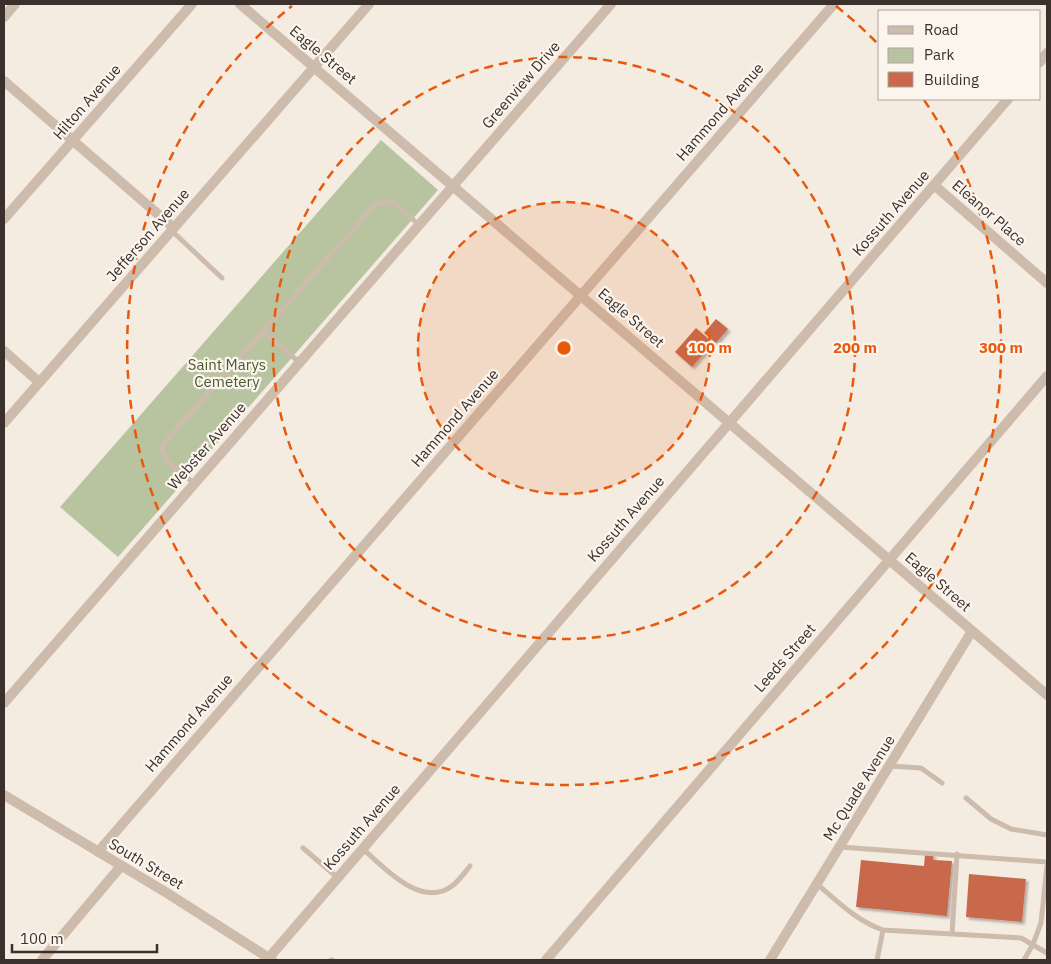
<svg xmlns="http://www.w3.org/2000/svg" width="1051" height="964" viewBox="0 0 1051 964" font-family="'IBM Plex Sans',sans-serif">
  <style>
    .green { fill: #b8c4a0 }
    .building { fill: #c8694b; filter: url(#shadow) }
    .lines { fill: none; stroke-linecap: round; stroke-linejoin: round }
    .service { stroke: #cdbbac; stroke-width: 5 }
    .minor { stroke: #cdbbac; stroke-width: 10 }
    .ring { fill: none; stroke: #e8590c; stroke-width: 2.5; stroke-dasharray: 9 6 }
    .labels { text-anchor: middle; stroke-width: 4.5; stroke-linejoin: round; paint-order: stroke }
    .street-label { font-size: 15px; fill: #3b302b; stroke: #fbf5ee }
    .park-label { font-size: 15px; fill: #4a5a2e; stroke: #fbf5ee }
    .centre { fill: #e8590c; stroke: #fbf5ee; stroke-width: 2.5 }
    .ring-label { font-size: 15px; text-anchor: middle; font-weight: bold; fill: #e8590c; stroke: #fbf5ee; stroke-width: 4.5; stroke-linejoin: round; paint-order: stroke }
  </style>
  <defs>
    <filter id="shadow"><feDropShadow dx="2.5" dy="2.5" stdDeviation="1" flood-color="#0004"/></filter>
  </defs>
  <rect width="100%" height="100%" fill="#f4ebe1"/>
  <path class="green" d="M 381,140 L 438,190 L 118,557 L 60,507 Z"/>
  <path class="building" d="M 716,319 L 728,329 L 716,343 L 704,333 Z
    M 696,328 L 713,343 L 692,367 L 675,352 Z
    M 925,854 L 934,855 L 933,860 L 952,861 L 947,916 L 856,907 L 861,860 L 924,866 Z
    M 969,874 L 1026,879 L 1022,922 L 966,917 Z"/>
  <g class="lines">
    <path class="service" d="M 172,231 L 222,278
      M 263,331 L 300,363
      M 195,484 L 167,461 L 162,449 L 164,443 L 373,207 C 391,192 405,213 419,225
      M 890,766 L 921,768 L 942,783
      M 966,798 L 991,819 L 1011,829 L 1047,835
      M 840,847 L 1047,862
      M 303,848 L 338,878
      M 363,849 C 385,868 421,909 452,886 C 459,881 465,872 470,866
      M 817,884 C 838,902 857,921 883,930 L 1021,938 L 1047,953
      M 952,934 L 957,854
      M 331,960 L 332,960
      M 877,960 L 883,930
      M 1024,960 L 1033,944 L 1041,923 L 1047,866"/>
    <path class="minor" d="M 240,4 L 1047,695
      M 4,17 L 15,4
      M 1040,62 L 1047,53
      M 4,81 L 174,228
      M 934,185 L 1047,283
      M 4,219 L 192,4
      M 4,351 L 39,382
      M 4,423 L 369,4
      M 4,703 L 611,4
      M 4,795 L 167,893 L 272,960
      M 98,852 L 834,4
      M 42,960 L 121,866
      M 267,960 L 1008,99
      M 546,960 L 1047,376
      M 770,960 L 972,631"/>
  </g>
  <circle cx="564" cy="348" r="146" fill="#e8590c" fill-opacity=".12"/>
  <g class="ring">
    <circle cx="564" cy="348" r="146"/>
    <circle cx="564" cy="348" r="291"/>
    <path d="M836 6A437 437 0 0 1 878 44M924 100A437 437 0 1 1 292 6"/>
  </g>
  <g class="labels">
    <g class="street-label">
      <text transform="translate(323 55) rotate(40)" y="5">Eagle Street</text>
      <text transform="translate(521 85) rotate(-49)" y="5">Greenview Drive</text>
      <text transform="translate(87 102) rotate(-49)" y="5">Hilton Avenue</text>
      <text transform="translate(720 112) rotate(-49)" y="5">Hammond Avenue</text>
      <text transform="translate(891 213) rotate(-49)" y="5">Kossuth Avenue</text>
      <text transform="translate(989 213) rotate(41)" y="5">Eleanor Place</text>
      <text transform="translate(148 235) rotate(-49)" y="5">Jefferson Avenue</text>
      <text transform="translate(631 318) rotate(41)" y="5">Eagle Street</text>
      <text transform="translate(455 418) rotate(-49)" y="5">Hammond Avenue</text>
      <text transform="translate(207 446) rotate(-49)" y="5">Webster Avenue</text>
      <text transform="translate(626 519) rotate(-49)" y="5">Kossuth Avenue</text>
      <text transform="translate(938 582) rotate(41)" y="5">Eagle Street</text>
      <text transform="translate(785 658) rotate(-49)" y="5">Leeds Street</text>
      <text transform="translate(189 723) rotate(-49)" y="5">Hammond Avenue</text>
      <text transform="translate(859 788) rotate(-58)" y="5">Mc Quade Avenue</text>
      <text transform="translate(362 827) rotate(-49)" y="5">Kossuth Avenue</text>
      <text transform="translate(146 864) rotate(31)" y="5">South Street</text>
    </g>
    <g class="park-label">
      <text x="227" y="370">Saint Marys<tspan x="227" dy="17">Cemetery</tspan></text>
    </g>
  </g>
  <circle cx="564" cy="348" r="8" class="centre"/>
  <g class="ring-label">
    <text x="710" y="353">100 m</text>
    <text x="855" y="353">200 m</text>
    <text x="1001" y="353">300 m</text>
  </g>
  <rect width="1051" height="964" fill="none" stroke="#3b302b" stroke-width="10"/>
  <rect x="878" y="10" width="162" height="90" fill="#fbf5ee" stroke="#aea6a0"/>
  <rect x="888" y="26" width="25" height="8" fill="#cdbbac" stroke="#aea6a0"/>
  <text x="924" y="35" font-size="15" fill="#3b302b">Road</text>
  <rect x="888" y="48" width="25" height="15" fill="#b8c4a0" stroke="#aea6a0"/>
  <text x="924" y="60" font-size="15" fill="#3b302b">Park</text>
  <rect x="888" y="72" width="25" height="15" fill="#c8694b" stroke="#aea6a0"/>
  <text x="924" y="85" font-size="15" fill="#3b302b">Building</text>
  <path d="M12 944v8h145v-8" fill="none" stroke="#3b302b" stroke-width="2.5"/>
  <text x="20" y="944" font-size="15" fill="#3b302b" stroke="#fbf5ee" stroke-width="4" paint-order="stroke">100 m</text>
</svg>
